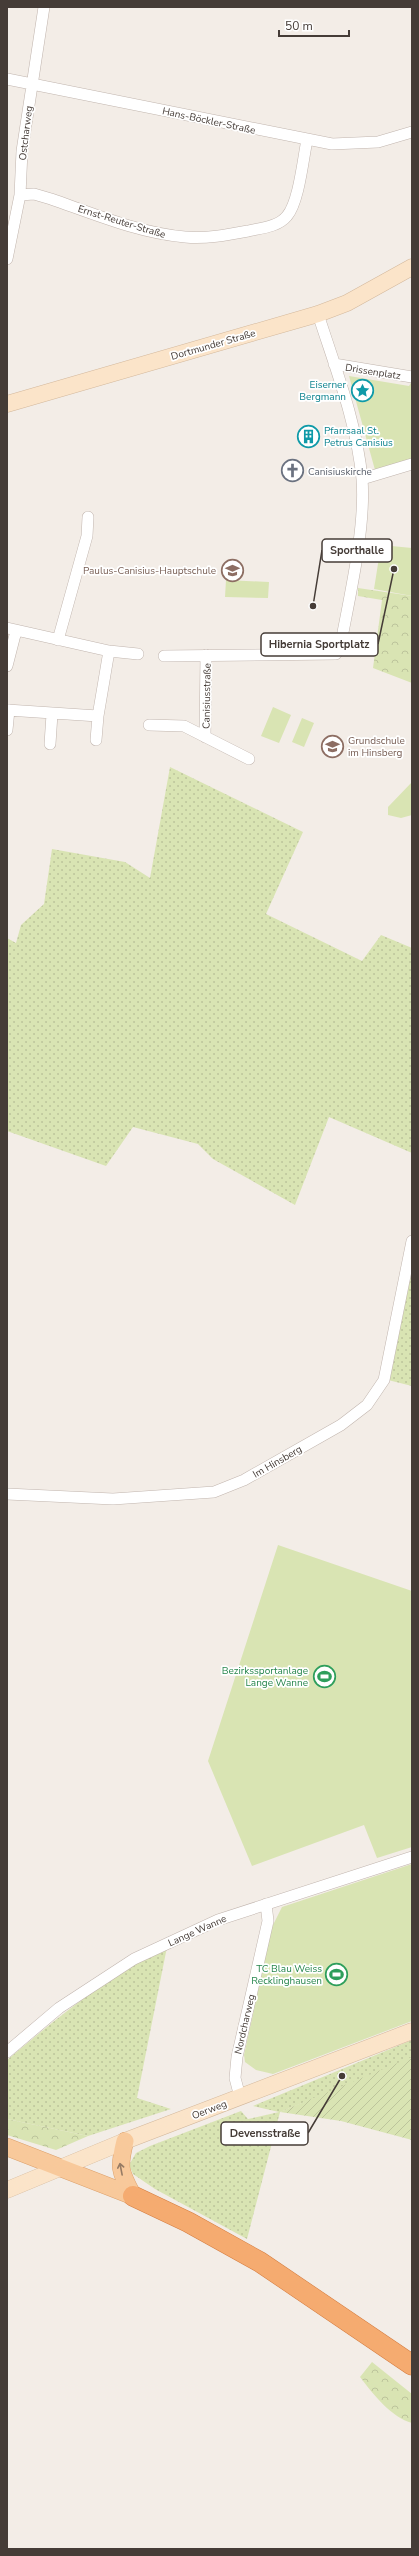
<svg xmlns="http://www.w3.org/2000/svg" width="419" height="2556" viewBox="0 0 419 2556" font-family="'Nunito Sans',sans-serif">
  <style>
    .grass { fill: url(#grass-dots) }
    .forest { fill: url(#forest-crowns) }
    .park { fill: #d9e4b3 }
    .garden { fill: url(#garden-furrows) }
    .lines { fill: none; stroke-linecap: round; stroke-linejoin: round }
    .street-casing { stroke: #c1b5ae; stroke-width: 12 }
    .secondary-casing { stroke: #d3b89c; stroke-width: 17 }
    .primary-casing { stroke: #dca16c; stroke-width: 18 }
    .highway-casing { stroke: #d47d41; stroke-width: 21 }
    .street { stroke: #fff; stroke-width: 11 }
    .secondary { stroke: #fbe4c9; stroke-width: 16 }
    .primary { stroke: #f8c99b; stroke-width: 17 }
    .highway { stroke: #f5ab70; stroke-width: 20 }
    .oneway { stroke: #967b64 }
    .labels { text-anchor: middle; stroke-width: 3.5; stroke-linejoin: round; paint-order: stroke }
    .street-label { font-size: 10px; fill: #453c37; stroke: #fff }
    .culture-label { font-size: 10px; fill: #0d838f; stroke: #fff; text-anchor: end }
    .worship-label { font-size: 10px; fill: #5b616d; stroke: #fff; text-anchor: start }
    .education-label { font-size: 10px; fill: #785e54; stroke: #fff; text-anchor: end }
    .leisure-label { font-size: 10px; fill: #27864d; stroke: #fff; text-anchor: end }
    .leader { fill: none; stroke: #453c37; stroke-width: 1.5 }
    .callout-dot { fill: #453c37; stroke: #fff; stroke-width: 1.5 }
    .callout { fill: #fff; stroke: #453c37; stroke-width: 1.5 }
    .callout-label { font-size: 11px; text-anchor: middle; font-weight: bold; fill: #453c37 }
  </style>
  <defs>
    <pattern id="grass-dots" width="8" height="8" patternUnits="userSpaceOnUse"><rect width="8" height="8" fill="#d9e4b3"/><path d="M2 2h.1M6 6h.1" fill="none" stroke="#bcc49b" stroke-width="1.8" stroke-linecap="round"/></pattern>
    <pattern id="forest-crowns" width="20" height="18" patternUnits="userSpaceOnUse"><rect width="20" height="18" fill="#d9e4b3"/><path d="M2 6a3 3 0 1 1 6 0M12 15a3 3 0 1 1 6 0" fill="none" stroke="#bcc49b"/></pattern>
    <pattern id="garden-furrows" width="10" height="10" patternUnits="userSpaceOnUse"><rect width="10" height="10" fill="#d9e4b3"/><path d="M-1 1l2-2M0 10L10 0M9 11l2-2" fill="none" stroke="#bcc49b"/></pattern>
  </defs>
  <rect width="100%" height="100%" fill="#f3ede7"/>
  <path class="grass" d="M 170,767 L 303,832 L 266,914 L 362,961 L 381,935 L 412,948 L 412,1153 L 329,1117 L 295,1205 L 213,1159 L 198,1144 L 133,1127 L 106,1166 L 7,1131 L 7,938 L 16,943 L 21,925 L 44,904 L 52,849 L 125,862 L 150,878 Z
    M 412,1241 L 412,1386 L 384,1379 Z
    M 167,1947 L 137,2098 L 171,2109 L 88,2136 L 7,2119 L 7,2060 C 57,2018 108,1976 167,1947 Z
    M 412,2040 L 412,2059 L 280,2112 L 247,2239 L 155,2189 L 133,2174 L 129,2165 L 136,2153 L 150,2146 L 241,2111 L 248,2119 L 279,2112 L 253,2106 Z"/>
  <path class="forest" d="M 358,588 L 412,596 L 412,683 L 373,668 L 382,600 L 358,596 Z
    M 7,2119 L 88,2136 L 56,2150 L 7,2135 Z
    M 372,2362 L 412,2394 L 412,2423 C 392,2418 372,2393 360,2377 Z"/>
  <path class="park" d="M 349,376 L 409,386 L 412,381 L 412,460 L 375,470 Z
    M 381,545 L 412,548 L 412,596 L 374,589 Z
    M 226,580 L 269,582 L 268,598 L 225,597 Z
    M 273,707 L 291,715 L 279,743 L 261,736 Z
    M 302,718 L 314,723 L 304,747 L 292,742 Z
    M 412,782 L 412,815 L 401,818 L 388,815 L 388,807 Z
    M 278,1545 L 412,1591 L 412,1847 L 377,1858 L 364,1825 L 252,1866 L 208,1761 Z
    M 412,1864 L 412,2021 L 273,2074 L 256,2070 L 245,2062 L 244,2055 L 272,1927 L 282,1907 Z"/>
  <path class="garden" d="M 412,2057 L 412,2140 L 341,2121 L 280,2112 Z"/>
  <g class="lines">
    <defs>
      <path id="street" d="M 7,79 L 332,144 L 378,142 L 412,132
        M 20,195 L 34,194 L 51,199 C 94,214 139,233 185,237 C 206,239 227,235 248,231 C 261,228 278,227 287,216 C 299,202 303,159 307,140
        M 7,259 L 20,195 L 22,151 L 44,7
        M 334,364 L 412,377
        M 362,479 L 412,464
        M 7,628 L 109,651 L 138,654
        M 58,640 L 87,536 L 88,517
        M 164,656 L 336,654 L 340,648 C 349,599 366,528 362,479 C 357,423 335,367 318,314
        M 7,666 L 16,631
        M 7,710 L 98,716 L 109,651
        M 149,725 L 184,726 L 249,759
        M 7,730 L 9,710
        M 205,737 L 206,655
        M 96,740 L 98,716
        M 50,744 L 52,714
        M 7,1494 L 113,1499 L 214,1492 L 244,1480 L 341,1425 L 367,1405 L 384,1380 L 412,1241
        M 7,2052 L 59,2008 L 134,1959 L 218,1920 L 412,1857
        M 240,2097 L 235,2078 L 237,2057 L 268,1921 L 266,1904"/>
      <path id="secondary" d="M 7,404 L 318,314 L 347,303 L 412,267
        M 7,2190 L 125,2141 L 412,2031"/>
      <path id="primary" d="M 125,2141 C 118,2169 120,2171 133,2196
        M 7,2147 L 133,2196"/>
      <path id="highway" d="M 133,2196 L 188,2222 L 260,2262 L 412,2365"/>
    </defs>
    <use href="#street" class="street-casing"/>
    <use href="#secondary" class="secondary-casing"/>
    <use href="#primary" class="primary-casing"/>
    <use href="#highway" class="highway-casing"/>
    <use href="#street" class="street"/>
    <use href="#secondary" class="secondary"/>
    <use href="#primary" class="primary"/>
    <use href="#highway" class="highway"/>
  </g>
  <defs><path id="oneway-shaft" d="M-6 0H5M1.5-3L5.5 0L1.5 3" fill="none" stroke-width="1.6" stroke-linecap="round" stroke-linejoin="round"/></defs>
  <use class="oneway" href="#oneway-shaft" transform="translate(121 2169) rotate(-101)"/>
  <defs>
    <symbol id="sight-ring" viewBox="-11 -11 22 22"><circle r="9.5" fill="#fff" stroke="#0f9aa8" stroke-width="1.5"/><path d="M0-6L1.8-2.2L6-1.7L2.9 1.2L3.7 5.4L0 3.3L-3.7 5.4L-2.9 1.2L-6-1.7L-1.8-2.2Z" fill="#0f9aa8"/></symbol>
    <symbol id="building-ring" viewBox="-11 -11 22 22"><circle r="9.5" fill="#fff" stroke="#0f9aa8" stroke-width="1.5"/><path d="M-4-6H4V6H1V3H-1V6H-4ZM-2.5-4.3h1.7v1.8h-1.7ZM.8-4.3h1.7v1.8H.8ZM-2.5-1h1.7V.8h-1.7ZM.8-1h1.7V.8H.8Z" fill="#0f9aa8"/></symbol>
    <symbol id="church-ring" viewBox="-11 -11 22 22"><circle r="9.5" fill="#fff" stroke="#6b7280" stroke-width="1.5"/><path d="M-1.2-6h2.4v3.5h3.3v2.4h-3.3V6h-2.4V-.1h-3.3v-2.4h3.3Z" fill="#6b7280"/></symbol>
    <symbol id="school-ring" viewBox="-11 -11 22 22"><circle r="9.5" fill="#fff" stroke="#8d6e63" stroke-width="1.5"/><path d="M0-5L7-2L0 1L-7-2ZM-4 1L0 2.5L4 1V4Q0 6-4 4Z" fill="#8d6e63"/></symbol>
    <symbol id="stadium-ring" viewBox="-11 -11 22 22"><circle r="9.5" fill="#fff" stroke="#2e9e5b" stroke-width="1.5"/><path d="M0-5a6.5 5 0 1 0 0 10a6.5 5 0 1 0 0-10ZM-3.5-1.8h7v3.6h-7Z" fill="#2e9e5b"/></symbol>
  </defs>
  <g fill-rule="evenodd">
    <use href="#sight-ring" x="350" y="378" width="25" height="25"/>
    <use href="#building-ring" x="296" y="424" width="25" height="25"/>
    <use href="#church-ring" x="280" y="458" width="25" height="25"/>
    <use href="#school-ring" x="220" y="558" width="25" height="25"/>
    <use href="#school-ring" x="320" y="734" width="25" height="25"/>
    <use href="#stadium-ring" x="312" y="1664" width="25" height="25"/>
    <use href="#stadium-ring" x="324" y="1962" width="25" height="25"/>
  </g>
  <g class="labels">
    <g class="street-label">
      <text transform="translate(209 120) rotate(12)" y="4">Hans-Böckler-Straße</text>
      <text transform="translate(25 133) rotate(-83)" y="4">Ostcharweg</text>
      <text transform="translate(122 221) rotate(17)" y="4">Ernst-Reuter-Straße</text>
      <text transform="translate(213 344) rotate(-16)" y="4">Dortmunder Straße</text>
      <text transform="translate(373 371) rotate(9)" y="4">Drissenplatz</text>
      <text transform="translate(206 696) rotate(-89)" y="4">Canisiusstraße</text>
      <text transform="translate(277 1461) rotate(-30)" y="4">Im Hinsberg</text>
      <text transform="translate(197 1930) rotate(-24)" y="4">Lange Wanne</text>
      <text transform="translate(244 2024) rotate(-77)" y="4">Nordcharweg</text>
      <text transform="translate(209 2109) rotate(-21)" y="4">Oerweg</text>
    </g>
    <g class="culture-label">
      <text x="346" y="388">Eiserner<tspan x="346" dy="12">Bergmann</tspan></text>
      <text x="324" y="434" text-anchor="start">Pfarrsaal St.<tspan x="324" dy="12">Petrus Canisius</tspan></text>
    </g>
    <g class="worship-label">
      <text x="308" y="475">Canisiuskirche</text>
    </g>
    <g class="education-label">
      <text x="216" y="574">Paulus-Canisius-Hauptschule</text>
      <text x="348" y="744" text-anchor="start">Grundschule<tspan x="348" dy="12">im Hinsberg</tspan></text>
    </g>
    <g class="leisure-label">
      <text x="308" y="1674">Bezirkssportanlage<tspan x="308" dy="12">Lange Wanne</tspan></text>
      <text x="322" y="1972">TC Blau Weiss<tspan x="322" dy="12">Recklinghausen</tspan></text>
    </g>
  </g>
  <path class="leader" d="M313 606L322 550M394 569L378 644M342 2076L308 2133"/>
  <g class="callout-dot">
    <circle cx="313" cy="606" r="4"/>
    <circle cx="394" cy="569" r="4"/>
    <circle cx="342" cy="2076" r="4"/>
  </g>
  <g class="callout">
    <rect x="322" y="539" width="70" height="23" rx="4"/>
    <rect x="261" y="633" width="117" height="23" rx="4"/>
    <rect x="221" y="2122" width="87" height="23" rx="4"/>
  </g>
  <g class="callout-label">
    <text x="357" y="554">Sporthalle</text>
    <text x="319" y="648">Hibernia Sportplatz</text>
    <text x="265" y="2137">Devensstraße</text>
  </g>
  <rect width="419" height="2556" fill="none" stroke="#453c37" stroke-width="16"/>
  <path d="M279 30v6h70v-6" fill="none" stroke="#453c37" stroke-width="2"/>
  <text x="285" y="30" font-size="12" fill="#453c37" stroke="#ffffff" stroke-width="3" paint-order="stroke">50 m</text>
</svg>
